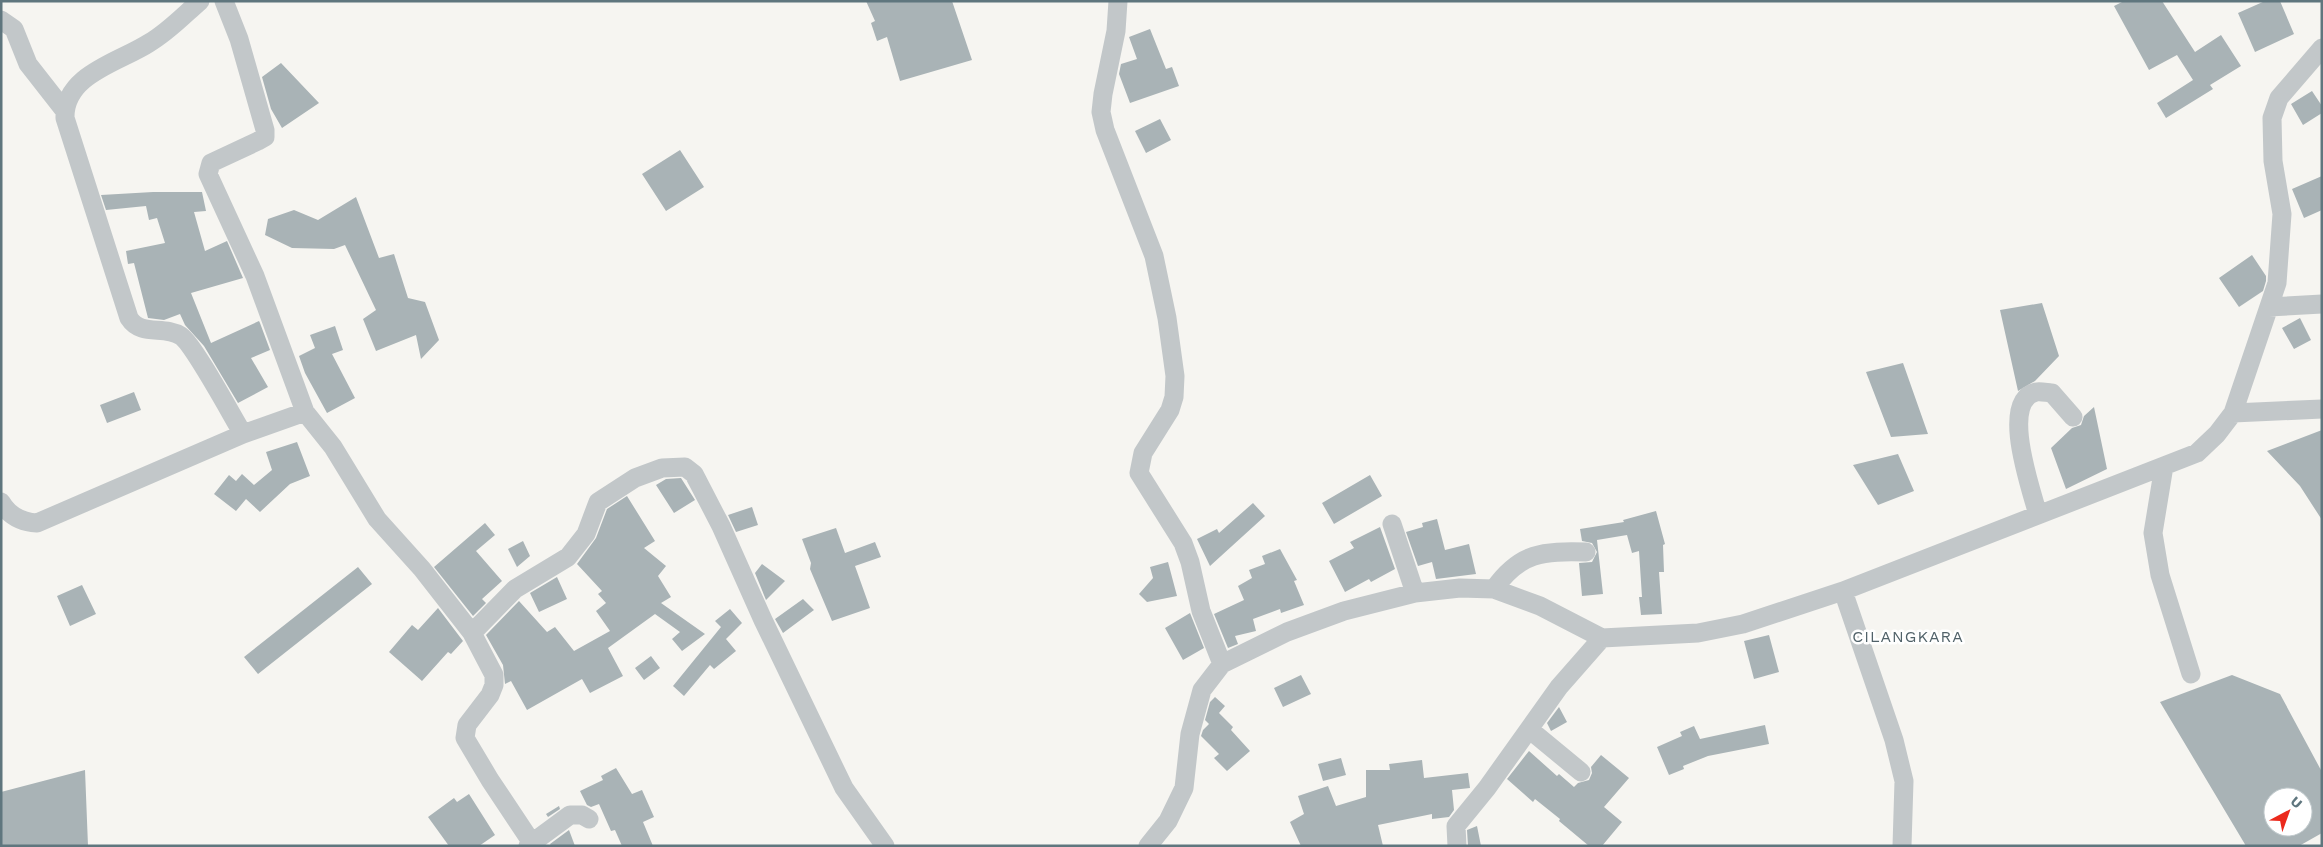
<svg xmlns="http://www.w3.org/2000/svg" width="2323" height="847" viewBox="0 0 2323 847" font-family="'Work Sans',sans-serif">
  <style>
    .building { fill: #a9b3b6; fill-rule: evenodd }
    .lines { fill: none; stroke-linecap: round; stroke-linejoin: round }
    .minor { stroke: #c2c7c9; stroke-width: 19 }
    .labels { text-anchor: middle; stroke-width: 5; stroke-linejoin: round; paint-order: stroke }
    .quarter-label { font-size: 16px; letter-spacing: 1px; fill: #516269; stroke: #fff }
  </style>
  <rect width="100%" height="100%" fill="#f6f5f1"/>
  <path class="building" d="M 866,1 L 952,1 L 972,60 L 900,81 L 887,37 L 877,41 L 871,23 L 875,21 Z
    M 2124,1 L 2162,1 L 2195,52 L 2221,35 L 2241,66 L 2210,85 L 2213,89 L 2166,118 L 2157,103 L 2193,80 L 2177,55 L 2149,70 L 2114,6 Z
    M 2265,1 L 2280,1 L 2294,34 L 2255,52 L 2238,13 Z
    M 1150,29 L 1166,69 L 1172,67 L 1179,86 L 1130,103 L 1119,74 L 1121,64 L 1137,59 L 1129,37 Z
    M 281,63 L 319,103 L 282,128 L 271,109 L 262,77 Z
    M 2312,91 L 2322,106 L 2322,113 L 2303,125 L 2291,104 Z
    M 1160,119 L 1171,140 L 1146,153 L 1135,131 Z
    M 680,150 L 704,187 L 666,211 L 642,174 Z
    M 2322,176 L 2322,210 L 2304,218 L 2292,189 Z
    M 153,192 L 202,192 L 206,211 L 194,212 L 205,251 L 227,241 L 243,278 L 191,293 L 211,343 L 259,321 L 260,323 L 270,350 L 251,358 L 268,387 L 238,403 L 204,346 L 185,325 L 180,314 L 164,320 L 148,318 L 134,263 L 128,264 L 126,251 L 165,243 L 157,218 L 149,220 L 146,206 L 106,210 L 101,195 Z
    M 356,197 L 379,258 L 394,254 L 408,298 L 425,302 L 439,340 L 421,359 L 416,335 L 376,351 L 363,319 L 376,310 L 345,245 L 334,249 L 292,248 L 265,235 L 268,219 L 294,210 L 318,220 Z
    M 2252,255 L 2266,276 L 2266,281 L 2263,291 L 2239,307 L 2219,278 Z
    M 2042,303 L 2059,356 L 2035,381 L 2018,391 L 2000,310 Z
    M 2300,318 L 2311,340 L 2294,349 L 2282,328 Z
    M 335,326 L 343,350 L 332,354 L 355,398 L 327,413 L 305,373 L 299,356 L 315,348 L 310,335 Z
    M 1903,363 L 1928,434 L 1891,437 L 1866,372 Z
    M 134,392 L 141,410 L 107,423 L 100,405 Z
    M 2094,407 L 2107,469 L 2066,489 L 2051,448 L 2072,428 L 2081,425 L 2084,416 Z
    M 2322,430 L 2322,520 L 2300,486 L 2267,451 Z
    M 297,442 L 310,476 L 290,484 L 260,512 L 246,499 L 236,511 L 214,494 L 229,475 L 236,481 L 242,474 L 254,485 L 272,470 L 266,452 Z
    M 1898,454 L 1914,491 L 1878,505 L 1853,465 Z
    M 1370,475 L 1382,496 L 1334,524 L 1322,503 Z
    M 681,478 L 695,500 L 674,513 L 656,485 L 666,479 Z
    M 627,496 L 655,541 L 644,548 L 666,566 L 658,576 L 671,597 L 661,603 L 705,634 L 682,651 L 672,639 L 680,632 L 655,614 L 608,648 L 623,676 L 590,693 L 582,679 L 527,710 L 511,681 L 505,684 L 503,665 L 486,635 L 519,601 L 547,632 L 555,627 L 574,651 L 610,631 L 596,611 L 606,603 L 598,594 L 602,591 L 577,564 L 596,538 L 607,509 Z
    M 1253,503 L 1265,516 L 1210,566 L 1197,539 L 1217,529 L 1219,533 Z
    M 752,507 L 758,525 L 736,532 L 728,515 Z
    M 1656,511 L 1665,544 L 1663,545 L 1664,572 L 1659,572 L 1662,614 L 1641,615 L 1639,597 L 1642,597 L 1639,551 L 1632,553 L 1627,535 L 1597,540 L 1603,594 L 1582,596 L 1579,563 L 1592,562 L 1597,552 L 1592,543 L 1582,541 L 1580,529 L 1624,522 L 1623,520 Z
    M 1437,519 L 1445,550 L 1469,544 L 1476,574 L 1436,579 L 1432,562 L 1418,566 L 1406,532 L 1423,527 L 1422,523 Z
    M 485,523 L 495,535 L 476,551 L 502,581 L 482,599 L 486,603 L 473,616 L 434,567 Z
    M 1380,527 L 1395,569 L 1371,582 L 1369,579 L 1345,592 L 1329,561 L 1354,548 L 1350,542 Z
    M 836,528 L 845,553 L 875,542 L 881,557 L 855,566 L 870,608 L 832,621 L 810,569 L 811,563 L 802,539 Z
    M 523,541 L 530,556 L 517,567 L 508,549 Z
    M 1280,549 L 1297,580 L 1294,581 L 1304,605 L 1281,613 L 1280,609 L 1253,619 L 1256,631 L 1235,636 L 1238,644 L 1228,648 L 1214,614 L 1244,600 L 1238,586 L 1252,578 L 1249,570 L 1265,564 L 1262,556 Z
    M 1168,562 L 1177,596 L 1147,602 L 1139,594 L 1153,578 L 1150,567 Z
    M 762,564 L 785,581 L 766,600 L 755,573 Z
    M 358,567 L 372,584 L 258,674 L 244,657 Z
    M 557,577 L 567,599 L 539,612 L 530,593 Z
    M 82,585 L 96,614 L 70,626 L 57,596 Z
    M 803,599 L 814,610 L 783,633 L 775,619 Z
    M 438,608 L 463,641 L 451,654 L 448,652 L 422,681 L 389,652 L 412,625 L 418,630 Z
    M 730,609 L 742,623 L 726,639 L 736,651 L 714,669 L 710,665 L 684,696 L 673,686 L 721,627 L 715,621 Z
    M 1190,613 L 1204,648 L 1183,660 L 1165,628 Z
    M 1769,635 L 1779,672 L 1754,679 L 1744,641 Z
    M 651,656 L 660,668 L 644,680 L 635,668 Z
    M 1301,675 L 1311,694 L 1283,707 L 1274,688 Z
    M 2232,675 L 2280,694 L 2322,772 L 2322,833 L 2299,846 L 2246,846 L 2160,702 ZM 2273,797 L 2303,797 L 2303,827 L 2273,827 Z
    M 1215,697 L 1225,706 L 1219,713 L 1233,727 L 1231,730 L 1250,751 L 1227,771 L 1214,758 L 1219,754 L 1201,736 L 1203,730 L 1209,724 L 1205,720 L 1210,702 Z
    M 1559,707 L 1567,722 L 1551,731 L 1547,723 Z
    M 1765,725 L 1769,744 L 1708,756 L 1683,766 L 1684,769 L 1669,775 L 1657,747 L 1682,736 L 1680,732 L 1694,726 L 1700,739 Z
    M 1529,751 L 1557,776 L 1559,774 L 1574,787 L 1578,783 L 1589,780 L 1592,773 L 1591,767 L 1601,755 L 1629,778 L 1604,807 L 1622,822 L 1602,846 L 1589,846 L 1559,821 L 1560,819 L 1535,799 L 1533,802 L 1507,779 Z
    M 1341,758 L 1346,775 L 1323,781 L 1318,764 Z
    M 1422,760 L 1424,778 L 1468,773 L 1470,788 L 1452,790 L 1454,810 L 1449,817 L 1432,819 L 1432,814 L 1378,825 L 1383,846 L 1301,846 L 1290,822 L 1304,814 L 1298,796 L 1328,786 L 1336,806 L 1366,797 L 1366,770 L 1390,770 L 1389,764 Z
    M 616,768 L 632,794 L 642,790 L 654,817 L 643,822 L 653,846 L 622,846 L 615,830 L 611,831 L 599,804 L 591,807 L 587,805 L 580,791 L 603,780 L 601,776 Z
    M 85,770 L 88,846 L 1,846 L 1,792 Z
    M 469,794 L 495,835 L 479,846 L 449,846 L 428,817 L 454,798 L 457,802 Z
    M 559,806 L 560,809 L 548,817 L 546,814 Z
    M 1477,826 L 1481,846 L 1468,846 L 1467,830 Z
    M 569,830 L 575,846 L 551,846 L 550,844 Z"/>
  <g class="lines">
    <path class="minor" d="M 200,1 C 184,15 168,32 149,43 C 120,62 64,74 65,118 L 129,318 C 141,337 164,325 181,336 C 194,345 232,416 243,434
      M 224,1 L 239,39 L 265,130 L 265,137 L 258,141 L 211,163 L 208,174 L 255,276 L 305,412
      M 1118,1 L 1116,31 L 1103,94 L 1101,112 L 1105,130 L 1154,256 L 1167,318 L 1175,376 L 1174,397 L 1170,410 L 1143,453 L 1139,473 L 1183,543 L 1190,562 L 1201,611 L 1222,664
      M 1,20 L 14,29 L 28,64 L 64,110
      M 2269,307 L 2322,304
      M 2233,413 L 2322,409
      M 2164,466 L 2153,533 L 2160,575 L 2191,674
      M 1,502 C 9,516 22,522 37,523 L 243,434 L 305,412 L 333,447 L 377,519 L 422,569 L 472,633 L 494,675 L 494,685 L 490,695 L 467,725 L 465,738 L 490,780 L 534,846
      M 2038,515 C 2032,491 1999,401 2036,392 C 2041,391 2048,393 2052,393 L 2073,417
      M 1392,524 L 1415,593
      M 1494,589 C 1520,552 1543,551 1586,552
      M 1843,591 L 1894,740 L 1904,781 L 1902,846
      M 472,633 L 515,589 L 568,557 L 586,534 L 598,502 L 635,478 L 662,468 L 685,467 L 694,474 L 721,526 L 763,620 L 844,788 L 885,846
      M 1529,729 L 1581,772
      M 528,846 L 570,815 L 582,815 L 589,819
      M 1148,846 L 1168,821 L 1184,788 L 1190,734 L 1202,690 L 1222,664 L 1287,632 L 1344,611 L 1415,593 L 1460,588 L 1494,589 L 1540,606 L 1602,638 L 1698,633 L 1743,624 L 1843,591 L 2197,453 L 2217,434 L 2233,413 L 2277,283 L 2282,214 L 2273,161 L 2272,118 L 2279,98 L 2322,48
      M 1457,846 L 1456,826 L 1487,788 L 1559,687 L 1602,638"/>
  </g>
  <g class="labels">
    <g class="quarter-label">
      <text x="1908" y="642">CILANGKARA</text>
    </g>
  </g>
  <rect width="2323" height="847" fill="none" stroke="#5f767e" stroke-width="5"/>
  <g transform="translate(2288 812) rotate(41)"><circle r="24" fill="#ffffff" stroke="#bfc8cb"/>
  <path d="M0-4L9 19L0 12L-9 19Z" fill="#eb291c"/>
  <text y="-8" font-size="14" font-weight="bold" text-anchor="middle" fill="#5f767e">U</text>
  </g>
</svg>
